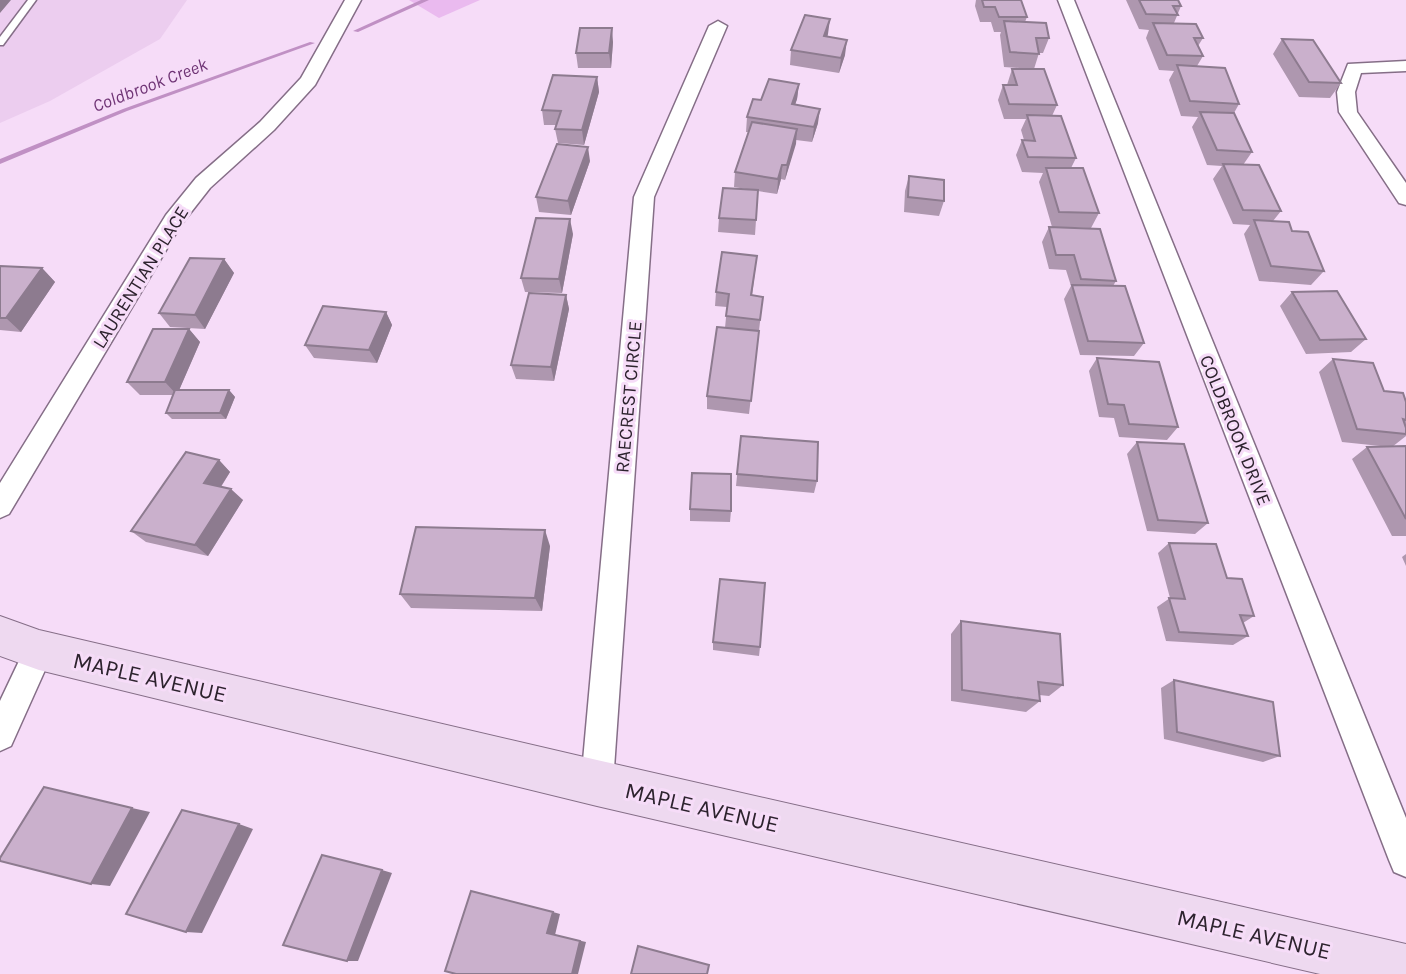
<svg xmlns="http://www.w3.org/2000/svg" width="1406" height="974" viewBox="0 0 1406 974" font-family="Karla,sans-serif">
  <style>
    .built { fill: #eccdef }
    .green { fill: #eabaef }
    .lines { fill: none; stroke-linecap: round; stroke-linejoin: round }
    .stream { fill: #c090c4; fill-rule: evenodd }
    .lane-casing { stroke: #856e87; stroke-width: 3 }
    .street-casing { stroke: #856e87; stroke-width: 3 }
    .secondary-casing { stroke: #856e87; stroke-width: 2 }
    .lane { fill: #fff; fill-rule: evenodd }
    .street { fill: #fff; fill-rule: evenodd }
    .secondary { fill: #eed9f0; fill-rule: evenodd }
    .wall { fill: #ae97af }
    .shaded-wall { fill: #8d7b8f }
    .building { fill: #cab0cc; stroke: #8d7b8f; stroke-width: 2 }
    .labels { text-anchor: middle; stroke-width: 6; stroke-linejoin: round; paint-order: stroke }
    .far-water-label { font-size: 18px; font-style: italic; fill: #6f3475; stroke: #f6dcf8 }
    .street-label { font-size: 19px; fill: #2d232e; stroke: #f6dcf8 }
    .near-street-label { font-size: 23px; fill: #2d232e; stroke: #f6dcf8 }
  </style>
  <rect width="100%" height="100%" fill="#f6dcf8"/>
  <path class="built" d="M 0,0 L 187,0 L 160,39 L 50,101 L 0,123 Z"/>
  <path class="green" d="M 409,0 L 480,0 L 439,18 Z"/>
  <g class="lines">
    <path class="stream" d="M 421,0 L 429,0 L 358,32 L 353,31 Z
      M 310,42 L 315,43 L 127,111 L 0,164 L 0,159 L 123,109 Z"/>
    <defs>
      <path id="lane" d="M 28,0 L 36,0 L 3,45 L 0,45 L 0,37 Z"/>
      <path id="street" d="M 345,0 L 361,0 L 315,85 L 274,130 L 210,188 L 181,225 L 9,514 L 0,518 L 0,483 L 166,215 L 196,178 L 260,122 L 301,78 Z
        M 1058,0 L 1074,0 L 1406,818 L 1406,877 L 1394,872 L 1389,860 Z
        M 718,21 L 727,26 L 654,197 L 613,783 L 608,794 L 597,799 L 586,794 L 581,783 L 634,197 L 709,26 Z
        M 1406,61 L 1406,71 L 1361,73 L 1355,92 L 1357,112 L 1406,183 L 1406,205 L 1399,203 L 1339,112 L 1337,92 L 1348,64 Z
        M 39,636 L 49,640 L 54,650 L 11,746 L 0,751 L 0,701 L 29,640 Z"/>
      <path id="secondary" d="M 0,616 L 39,630 L 597,760 L 1406,944 L 1406,974 L 1320,974 L 597,806 L 39,670 L 0,656 Z"/>
    </defs>
    <use href="#lane" class="lane-casing"/>
    <use href="#street" class="street-casing"/>
    <use href="#secondary" class="secondary-casing"/>
    <use href="#lane" class="lane"/>
    <use href="#street" class="street"/>
    <use href="#secondary" class="secondary"/>
  </g>
  <path class="wall" d="M 976,0 L 1021,0 L 1027,17 L 1025,22 L 1049,38 L 1043,53 L 1039,53 L 1034,69 L 1004,67 L 1000,35 L 1001,32 L 994,32 L 991,22 L 980,22 L 975,6 Z
    M 1126,0 L 1178,0 L 1181,6 L 1174,23 L 1203,38 L 1198,46 L 1203,56 L 1197,66 L 1239,104 L 1234,113 L 1252,152 L 1243,165 L 1281,211 L 1273,221 L 1292,231 L 1324,271 L 1311,285 L 1259,281 L 1244,234 L 1250,225 L 1233,224 L 1213,179 L 1222,166 L 1207,165 L 1192,127 L 1198,117 L 1181,116 L 1169,80 L 1174,71 L 1159,70 L 1146,38 L 1149,30 L 1139,29 Z
    M 828,34 L 827,37 L 845,55 L 839,73 L 790,65 L 791,50 Z
    M 1282,39 L 1341,83 L 1330,98 L 1299,97 L 1273,54 Z
    M 613,42 L 611,68 L 578,68 L 576,53 Z
    M 1012,69 L 1057,105 L 1052,116 L 1076,158 L 1071,168 L 1099,213 L 1091,228 L 1052,227 L 1039,182 L 1043,173 L 1022,172 L 1016,155 L 1022,140 L 1024,140 L 1021,130 L 1026,119 L 1004,119 L 998,100 L 1003,85 L 1007,85 Z
    M 597,77 L 599,92 L 584,145 L 558,143 L 555,129 L 556,125 L 544,125 L 542,110 Z
    M 799,84 L 797,99 L 795,105 L 818,123 L 812,142 L 796,140 L 785,180 L 781,179 L 777,194 L 758,191 L 755,235 L 718,232 L 719,218 L 746,189 L 734,187 L 735,172 L 749,132 L 746,132 L 747,117 L 761,100 Z
    M 590,161 L 571,215 L 539,212 L 536,197 Z
    M 909,176 L 944,201 L 939,216 L 904,212 L 905,191 Z
    M 1049,227 L 1116,281 L 1113,286 L 1144,343 L 1134,356 L 1080,355 L 1064,299 L 1071,286 L 1066,270 L 1049,269 L 1042,242 Z
    M 573,234 L 562,293 L 525,292 L 521,278 Z
    M 757,256 L 752,296 L 763,297 L 749,414 L 707,409 L 707,396 L 725,328 L 727,307 L 715,306 L 716,292 Z
    M 224,259 L 234,273 L 205,329 L 170,327 L 159,313 Z
    M 0,266 L 42,268 L 55,282 L 21,332 L 0,330 Z
    M 1292,292 L 1366,339 L 1351,352 L 1306,354 L 1280,306 Z
    M 566,295 L 569,309 L 554,381 L 516,379 L 511,365 Z
    M 386,312 L 392,325 L 377,363 L 314,358 L 305,345 Z
    M 189,329 L 200,342 L 179,390 L 229,390 L 235,397 L 226,419 L 172,419 L 166,413 L 173,395 L 140,395 L 127,382 Z
    M 1097,358 L 1178,427 L 1167,440 L 1119,437 L 1114,418 L 1099,417 L 1089,371 Z
    M 1333,359 L 1384,391 L 1406,402 L 1406,436 L 1392,447 L 1406,446 L 1406,536 L 1392,536 L 1352,459 L 1367,447 L 1390,447 L 1342,442 L 1319,372 Z
    M 741,436 L 817,481 L 814,493 L 736,486 Z
    M 1137,442 L 1208,523 L 1195,534 L 1147,531 L 1127,454 Z
    M 219,460 L 230,472 L 221,487 L 243,500 L 208,556 L 146,542 L 131,531 Z
    M 690,509 L 731,511 L 730,522 L 690,521 Z
    M 1169,543 L 1227,578 L 1254,616 L 1243,623 L 1248,636 L 1233,645 L 1166,641 L 1157,607 L 1170,598 L 1158,553 Z
    M 550,546 L 542,611 L 411,608 L 400,594 Z
    M 1406,554 L 1406,566 L 1402,557 Z
    M 961,621 L 1063,685 L 1049,696 L 1039,695 L 1040,701 L 1026,712 L 951,701 L 951,634 Z
    M 713,642 L 760,647 L 759,656 L 713,650 Z
    M 1174,680 L 1280,756 L 1263,762 L 1164,739 L 1161,688 Z"/>
  <path class="shaded-wall" d="M 0,0 L 11,0 L 0,13 Z
    M 830,19 L 828,34 L 822,51 L 824,36 Z
    M 612,28 L 613,42 L 611,68 L 609,53 Z
    M 847,40 L 845,55 L 839,73 L 841,58 Z
    M 597,77 L 599,92 L 584,145 L 582,130 Z
    M 799,84 L 797,99 L 790,119 L 792,104 Z
    M 820,109 L 818,123 L 812,142 L 814,127 Z
    M 797,129 L 796,144 L 785,180 L 787,165 Z
    M 588,147 L 590,161 L 571,215 L 568,201 Z
    M 782,165 L 781,179 L 777,194 L 778,179 Z
    M 570,219 L 573,234 L 562,293 L 559,279 Z
    M 224,259 L 234,273 L 205,329 L 195,315 Z
    M 42,268 L 55,282 L 21,332 L 6,318 Z
    M 566,295 L 569,309 L 554,381 L 551,367 Z
    M 386,312 L 392,325 L 377,363 L 369,350 Z
    M 189,329 L 200,342 L 177,395 L 165,382 Z
    M 229,390 L 235,397 L 226,419 L 220,413 Z
    M 219,460 L 230,472 L 216,494 L 204,483 Z
    M 231,489 L 243,500 L 208,556 L 195,545 Z
    M 545,530 L 550,546 L 542,611 L 535,598 Z
    M 132,808 L 150,812 L 110,886 L 91,884 Z
    M 239,824 L 253,829 L 202,933 L 186,932 Z
    M 382,870 L 392,873 L 358,961 L 347,961 Z
    M 553,912 L 560,914 L 555,935 L 586,942 L 578,974 L 572,974 L 547,933 Z"/>
  <path class="building" d="M 982,0 L 1021,0 L 1027,17 L 999,17 L 995,7 L 984,7 Z
    M 1139,0 L 1178,0 L 1181,6 L 1173,6 L 1178,15 L 1146,14 Z
    M 805,15 L 830,19 L 824,36 L 847,40 L 841,58 L 791,50 Z
    M 1004,21 L 1046,23 L 1049,38 L 1036,38 L 1039,54 L 1010,52 Z
    M 1153,23 L 1196,24 L 1203,38 L 1194,38 L 1203,56 L 1167,55 Z
    M 580,28 L 612,28 L 609,53 L 576,53 Z
    M 1282,39 L 1313,40 L 1341,83 L 1309,82 Z
    M 1177,65 L 1225,68 L 1239,104 L 1190,101 Z
    M 1012,69 L 1044,69 L 1057,105 L 1009,104 L 1003,85 L 1017,85 Z
    M 553,75 L 597,77 L 582,130 L 555,129 L 561,111 L 542,110 Z
    M 769,79 L 799,84 L 792,104 L 820,109 L 814,127 L 747,117 L 753,99 L 761,100 Z
    M 1200,112 L 1234,113 L 1252,152 L 1217,150 Z
    M 1027,115 L 1061,116 L 1076,158 L 1028,157 L 1022,140 L 1035,141 Z
    M 752,122 L 797,129 L 787,165 L 782,165 L 778,179 L 735,172 Z
    M 557,144 L 588,147 L 568,201 L 536,197 Z
    M 1223,164 L 1259,165 L 1281,211 L 1243,210 Z
    M 1046,168 L 1083,168 L 1099,213 L 1059,212 Z
    M 909,176 L 944,180 L 944,201 L 908,197 Z
    M 723,188 L 758,190 L 756,220 L 719,218 Z
    M 536,218 L 570,219 L 559,279 L 521,278 Z
    M 1254,220 L 1289,222 L 1292,231 L 1308,232 L 1324,271 L 1271,266 Z
    M 1049,227 L 1100,229 L 1116,281 L 1081,279 L 1074,255 L 1056,255 Z
    M 722,252 L 757,256 L 751,295 L 763,297 L 760,320 L 726,316 L 729,294 L 716,292 Z
    M 190,258 L 224,259 L 195,315 L 159,313 Z
    M 0,266 L 42,268 L 6,318 L 0,318 Z
    M 1072,285 L 1125,286 L 1144,343 L 1088,341 Z
    M 1337,291 L 1366,339 L 1320,340 L 1292,292 Z
    M 529,293 L 566,295 L 551,367 L 511,365 Z
    M 323,306 L 386,312 L 369,350 L 305,345 Z
    M 717,327 L 759,331 L 751,401 L 707,396 Z
    M 153,329 L 189,329 L 165,382 L 127,382 Z
    M 1097,358 L 1159,362 L 1178,427 L 1129,424 L 1124,405 L 1108,404 Z
    M 1333,359 L 1373,363 L 1384,391 L 1403,393 L 1406,402 L 1406,420 L 1403,419 L 1406,428 L 1406,434 L 1357,429 Z
    M 175,390 L 229,390 L 220,413 L 166,413 Z
    M 741,436 L 818,442 L 817,481 L 737,474 Z
    M 1137,442 L 1184,444 L 1208,523 L 1158,520 Z
    M 1406,446 L 1406,519 L 1367,447 Z
    M 186,452 L 219,460 L 204,483 L 231,489 L 195,545 L 131,531 Z
    M 692,473 L 731,474 L 731,511 L 690,509 Z
    M 416,527 L 545,530 L 535,598 L 400,594 Z
    M 1169,543 L 1216,544 L 1227,578 L 1242,579 L 1254,616 L 1240,615 L 1248,636 L 1179,632 L 1169,598 L 1185,599 Z
    M 720,579 L 765,583 L 760,647 L 713,642 Z
    M 961,621 L 1060,634 L 1063,685 L 1038,682 L 1040,701 L 962,690 Z
    M 1174,680 L 1273,702 L 1280,756 L 1177,732 Z
    M 44,787 L 132,808 L 91,884 L 0,861 L 0,858 Z
    M 182,810 L 239,824 L 186,932 L 126,914 Z
    M 322,855 L 382,870 L 347,961 L 283,945 Z
    M 471,891 L 553,912 L 547,933 L 580,941 L 572,974 L 456,974 L 445,971 Z
    M 638,946 L 709,965 L 707,974 L 631,974 Z"/>
  <g class="labels">
    <g class="far-water-label">
      <text transform="translate(150 85) rotate(-21)" y="6">Coldbrook Creek</text>
    </g>
    <g class="street-label">
      <text transform="translate(140 277) rotate(-58)" y="7">LAURENTIAN PLACE</text>
      <text transform="translate(628 397) rotate(-85)" y="7">RAECREST CIRCLE</text>
      <text transform="translate(1236 430) rotate(68)" y="7">COLDBROOK DRIVE</text>
    </g>
    <g class="near-street-label">
      <text transform="translate(150 677) rotate(13)" y="8">MAPLE AVENUE</text>
      <text transform="translate(702 807) rotate(13)" y="8">MAPLE AVENUE</text>
      <text transform="translate(1254 934) rotate(13)" y="8">MAPLE AVENUE</text>
    </g>
  </g>
</svg>
